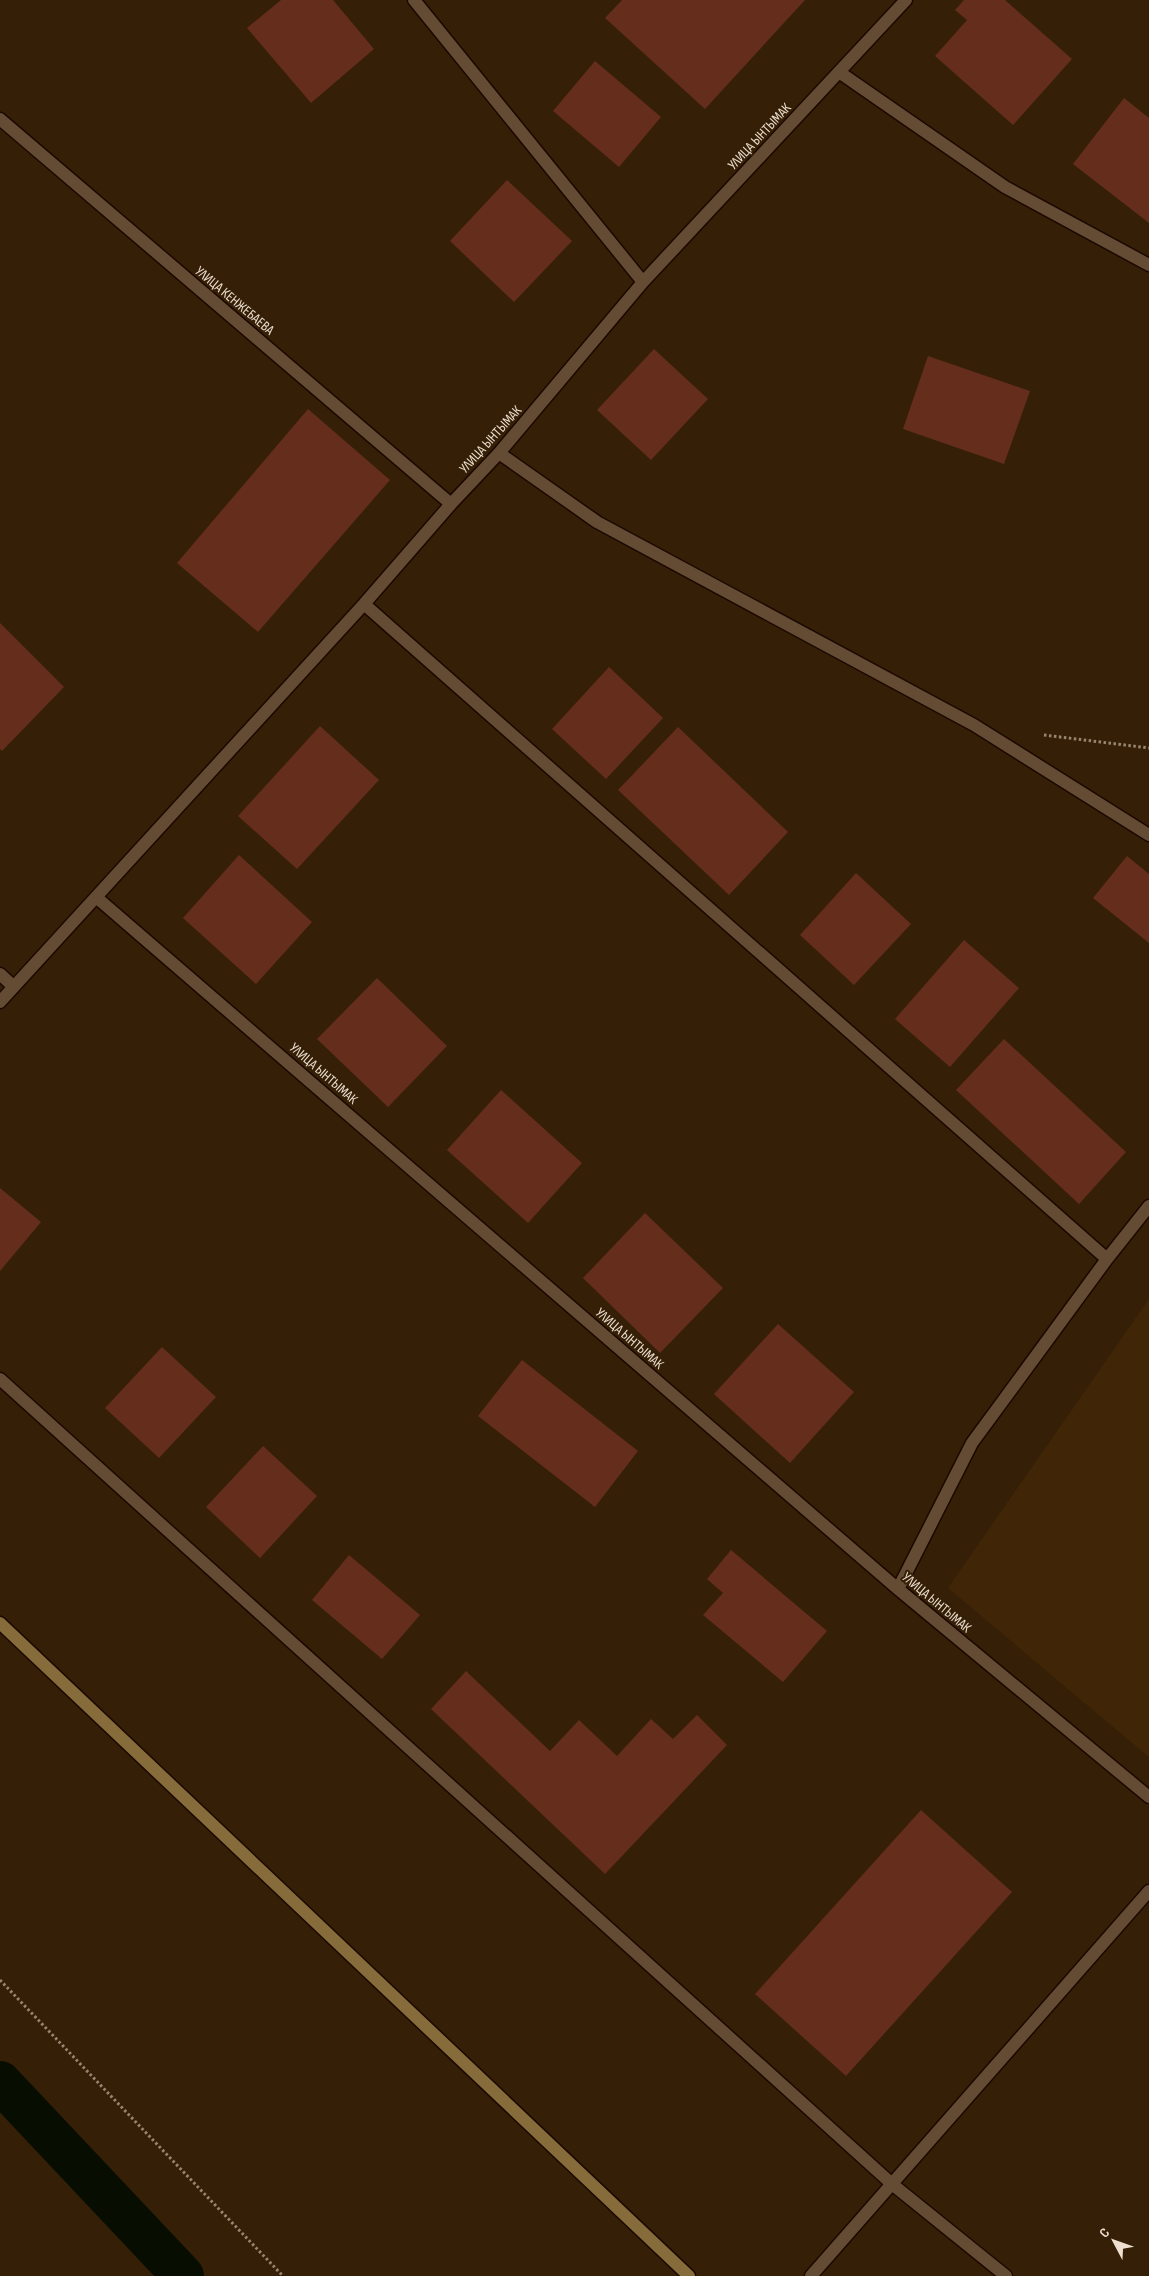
<svg xmlns="http://www.w3.org/2000/svg" width="1149" height="2276" viewBox="0 0 1149 2276" font-family="'Sofia Sans Condensed',sans-serif">
  <style>
    .built { fill: #402606 }
    .lines { fill: none; stroke-linecap: round; stroke-linejoin: round }
    .canal { stroke: #070d00; stroke-width: 42 }
    .building { fill: #652d1b }
    .street-casing { stroke: #1c0800; stroke-width: 15 }
    .secondary-casing { stroke: #1c0800; stroke-width: 15 }
    .path { stroke: #978572; stroke-width: 3; stroke-dasharray: 2.5 2.5; stroke-linecap: butt }
    .street { stroke: #644c34; stroke-width: 12 }
    .secondary { stroke: #866c3a; stroke-width: 12 }
    .labels { text-anchor: middle; stroke-width: 4; stroke-linejoin: round; paint-order: stroke }
    .street-label { font-size: 14px; fill: #eedfd1; stroke: #352007 }
  </style>
  <rect width="100%" height="100%" fill="#352007"/>
  <path class="built" d="M 1149,1299 L 1149,1757 L 948,1588 Z"/>
  <g class="lines">
    <path class="canal" d="M 0,2082 L 183,2276"/>
  </g>
  <path class="building" d="M 281,0 L 333,0 L 374,49 L 311,103 L 247,28 Z
    M 622,0 L 805,0 L 705,109 L 605,18 Z
    M 964,0 L 1005,0 L 1072,59 L 1013,125 L 935,56 L 967,20 L 955,10 Z
    M 595,61 L 661,117 L 619,167 L 553,111 Z
    M 1124,98 L 1149,118 L 1149,223 L 1073,164 Z
    M 507,180 L 572,241 L 514,302 L 450,241 Z
    M 654,349 L 708,399 L 651,460 L 597,410 Z
    M 928,356 L 1030,391 L 1004,464 L 903,429 Z
    M 308,409 L 390,480 L 258,632 L 177,563 Z
    M 0,623 L 64,687 L 2,751 L 0,749 Z
    M 609,667 L 663,718 L 606,779 L 552,729 Z
    M 320,726 L 379,780 L 297,869 L 238,816 Z
    M 678,727 L 788,832 L 729,895 L 618,790 Z
    M 239,855 L 312,922 L 256,984 L 183,918 Z
    M 1127,856 L 1149,874 L 1149,943 L 1093,898 Z
    M 856,873 L 911,924 L 854,985 L 800,935 Z
    M 964,940 L 1019,988 L 950,1067 L 895,1019 Z
    M 377,978 L 447,1046 L 388,1107 L 317,1039 Z
    M 1004,1039 L 1126,1152 L 1079,1204 L 956,1090 Z
    M 501,1090 L 582,1163 L 528,1223 L 447,1150 Z
    M 0,1188 L 41,1222 L 0,1271 Z
    M 645,1213 L 723,1288 L 660,1353 L 583,1278 Z
    M 778,1324 L 854,1392 L 790,1463 L 714,1394 Z
    M 162,1347 L 216,1397 L 159,1458 L 105,1408 Z
    M 522,1360 L 638,1451 L 595,1507 L 478,1416 Z
    M 263,1446 L 317,1496 L 260,1558 L 206,1507 Z
    M 731,1550 L 827,1631 L 783,1682 L 703,1615 L 723,1593 L 707,1579 Z
    M 349,1555 L 420,1615 L 382,1659 L 312,1600 Z
    M 466,1671 L 550,1751 L 579,1720 L 617,1756 L 651,1719 L 673,1739 L 697,1715 L 727,1745 L 605,1874 L 431,1709 Z
    M 921,1810 L 1012,1892 L 846,2076 L 755,1994 Z"/>
  <g class="lines">
    <defs>
      <path id="street" d="M 414,0 L 643,282
        M 839,72 L 1005,187 L 1149,265
        M 0,119 L 451,504
        M 499,453 L 597,522 L 974,725 L 1149,835
        M 364,604 L 1107,1259
        M 96,897 L 898,1589 L 1149,1797
        M 0,974 L 14,987
        M 0,1002 L 364,604 L 451,504 L 499,453 L 643,282 L 906,0
        M 0,1379 L 892,2184 L 1006,2276
        M 898,1589 L 972,1443 L 1107,1259 L 1149,1206
        M 811,2276 L 1149,1891"/>
      <path id="secondary" d="M 0,1623 L 689,2276"/>
    </defs>
    <use href="#street" class="street-casing"/>
    <use href="#secondary" class="secondary-casing"/>
    <path class="path" d="M 1044,735 L 1149,748
      M 0,1980 L 283,2276"/>
    <use href="#street" class="street"/>
    <use href="#secondary" class="secondary"/>
  </g>
  <g class="labels">
    <g class="street-label">
      <text transform="translate(759 136) rotate(-47)" y="5">УЛИЦА ЫНТЫМАК</text>
      <text transform="translate(235 300) rotate(40)" y="5">УЛИЦА КЕНЖЕБАЕВА</text>
      <text transform="translate(490 439) rotate(-48)" y="5">УЛИЦА ЫНТЫМАК</text>
      <text transform="translate(324 1073) rotate(41)" y="5">УЛИЦА ЫНТЫМАК</text>
      <text transform="translate(630 1338) rotate(41)" y="5">УЛИЦА ЫНТЫМАК</text>
      <text transform="translate(937 1602) rotate(40)" y="5">УЛИЦА ЫНТЫМАК</text>
    </g>
  </g>
  <g transform="translate(1114 2241) rotate(311)" stroke="#352007" stroke-width="4" paint-order="stroke">
  <path d="M0-4L9 19L0 12L-9 19Z" fill="#eedfd1"/>
  <text y="-8" font-size="14" font-weight="bold" text-anchor="middle" fill="#eedfd1">С</text>
  </g>
</svg>
